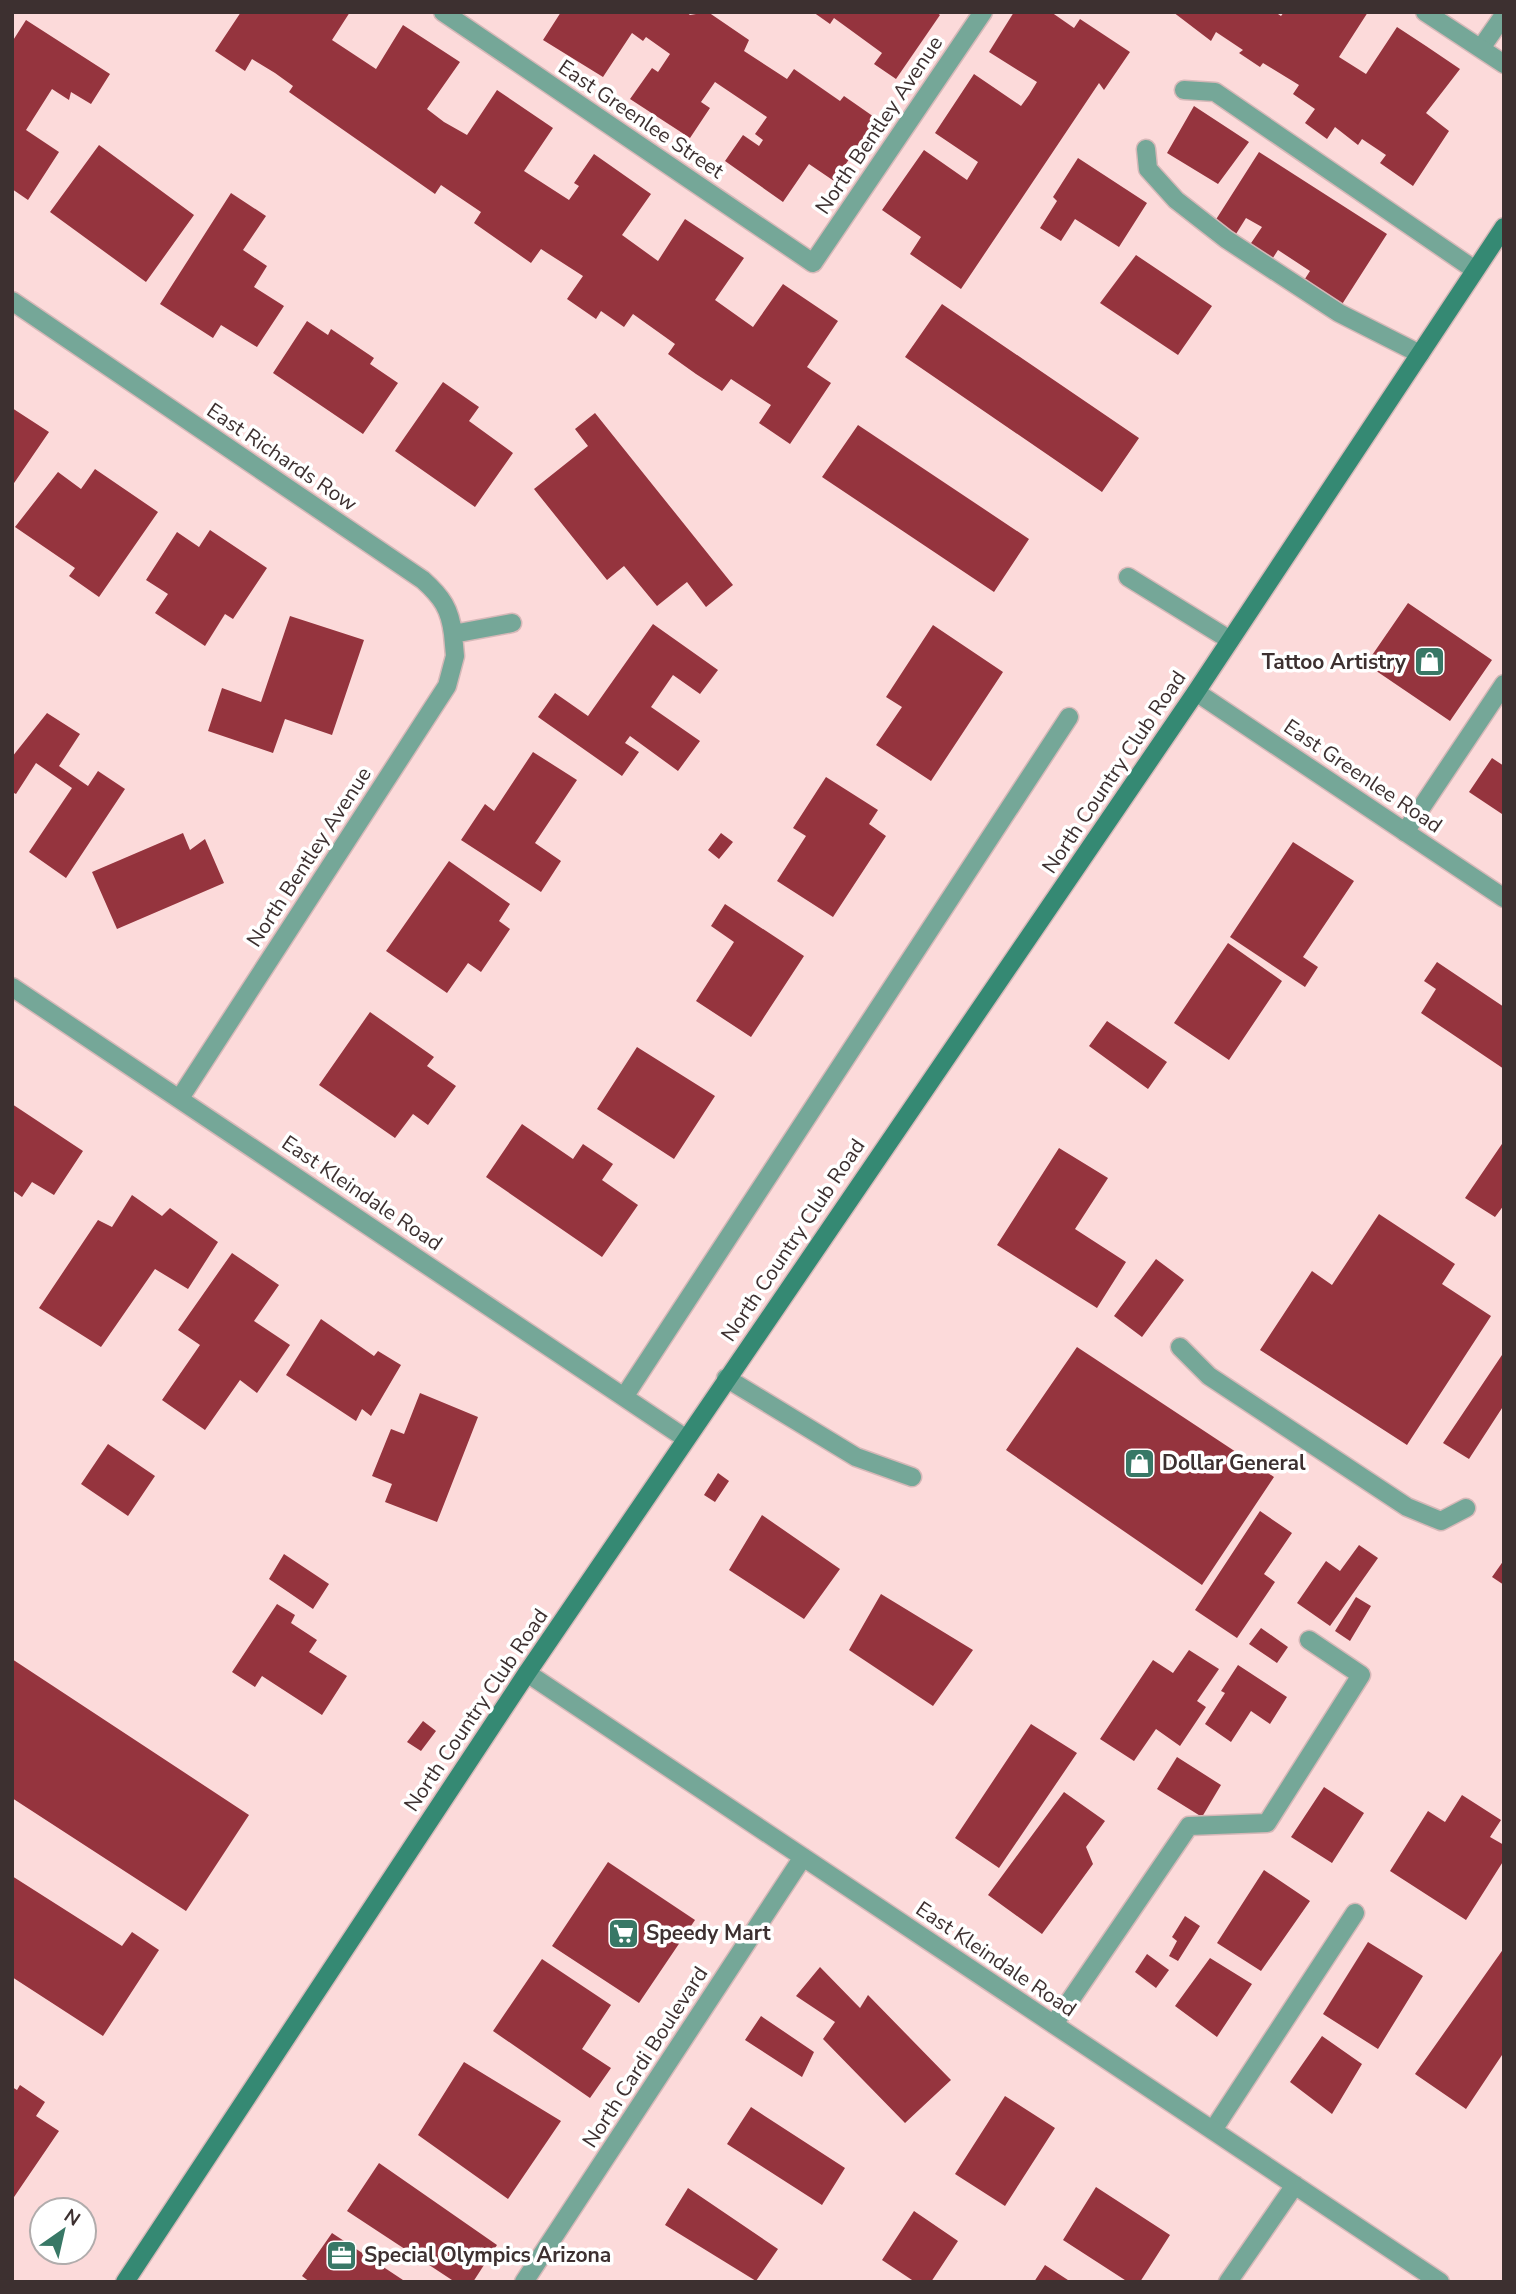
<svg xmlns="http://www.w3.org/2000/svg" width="1516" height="2294" viewBox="0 0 1516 2294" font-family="'Nunito Sans',sans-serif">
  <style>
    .building { fill: #95343e }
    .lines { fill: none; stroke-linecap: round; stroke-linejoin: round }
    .lane-casing { stroke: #d6b8b8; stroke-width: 21 }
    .street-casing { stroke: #d6b8b8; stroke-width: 21 }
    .secondary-casing { stroke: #d6b8b8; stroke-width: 21 }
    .lane { stroke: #75a798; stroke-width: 18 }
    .street { stroke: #75a798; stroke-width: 18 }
    .secondary { stroke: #358973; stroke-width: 18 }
    .labels { text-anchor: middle; stroke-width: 7; stroke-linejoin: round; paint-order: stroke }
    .street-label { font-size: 21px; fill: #3d3030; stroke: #fff }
    .poi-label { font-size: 21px; font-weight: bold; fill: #3d3030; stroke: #fff; text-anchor: start }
  </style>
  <rect width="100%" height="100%" fill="#fcdada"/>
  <path class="building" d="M 241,12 L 350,12 L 332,40 L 376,69 L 403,25 L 460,62 L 427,109 L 444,122 L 467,135 L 497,90 L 553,128 L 524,171 L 569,200 L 579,186 L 574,183 L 594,154 L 651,194 L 622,235 L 658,261 L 685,219 L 744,258 L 715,300 L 753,327 L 783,284 L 838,321 L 807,367 L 831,383 L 790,444 L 759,423 L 771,405 L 731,379 L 722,391 L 696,374 L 668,354 L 675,344 L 633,314 L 624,327 L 601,311 L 596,319 L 567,299 L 583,276 L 541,249 L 531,263 L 474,223 L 481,212 L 441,185 L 435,194 L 289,92 L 293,86 L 275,73 L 252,59 L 245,71 L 215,51 Z
    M 561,12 L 686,12 L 690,15 L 708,12 L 749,40 L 744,51 L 787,79 L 794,69 L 840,101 L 844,96 L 877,119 L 834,181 L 809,164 L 783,202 L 725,161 L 743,135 L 759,146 L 763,140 L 755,134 L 767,117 L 715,82 L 701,102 L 710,108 L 690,138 L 630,99 L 652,68 L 658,72 L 670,54 L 646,37 L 643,41 L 632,33 L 603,77 L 543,40 Z
    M 813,12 L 936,12 L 940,15 L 896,79 L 874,64 L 882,53 L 834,18 L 830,24 Z
    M 1014,12 L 1051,12 L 1074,28 L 1080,19 L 1130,52 L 1104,90 L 1099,83 L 961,289 L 910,254 L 921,237 L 882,210 L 924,150 L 967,180 L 978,162 L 935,133 L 974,74 L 1021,106 L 1029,95 L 1037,82 L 989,52 Z
    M 1173,12 L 1275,12 L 1281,16 L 1284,12 L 1368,12 L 1339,57 L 1366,74 L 1397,27 L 1426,46 L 1460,69 L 1426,113 L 1449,131 L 1413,186 L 1380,163 L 1386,155 L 1362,139 L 1358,145 L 1335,127 L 1327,139 L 1305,123 L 1315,109 L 1293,94 L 1299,85 L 1263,63 L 1260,67 L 1239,53 L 1243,50 L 1216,32 L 1211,41 Z
    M 26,20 L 110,74 L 91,104 L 71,92 L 69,100 L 52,89 L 26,130 L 59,152 L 28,200 L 12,189 L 12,42 Z
    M 1194,106 L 1249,142 L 1218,184 L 1167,153 Z
    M 99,145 L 194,215 L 146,282 L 50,212 Z
    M 1259,152 L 1387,234 L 1339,309 L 1301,285 L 1310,271 L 1278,250 L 1269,264 L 1247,249 L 1262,227 L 1246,218 L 1236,234 L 1215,221 Z
    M 1078,158 L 1147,203 L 1119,247 L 1075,219 L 1061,241 L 1040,228 L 1057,201 L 1053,197 Z
    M 231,193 L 266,216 L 243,250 L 267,266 L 254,287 L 284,306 L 257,347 L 221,325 L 213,338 L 160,304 Z
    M 1136,255 L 1212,306 L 1178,355 L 1100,303 Z
    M 942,304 L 1139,438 L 1102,492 L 905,357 Z
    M 307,321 L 328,335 L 331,329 L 374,358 L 370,364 L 398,383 L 363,434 L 273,373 Z
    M 443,382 L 479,407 L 469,421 L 513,453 L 475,507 L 395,451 Z
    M 12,408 L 49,432 L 12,486 Z
    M 595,413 L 733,585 L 706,607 L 687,582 L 657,606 L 624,566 L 607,580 L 534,489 L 588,446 L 575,429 Z
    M 858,425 L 1029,539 L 994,592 L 822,477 Z
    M 95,469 L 158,512 L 99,597 L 69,576 L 75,568 L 15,527 L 58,472 L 81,489 Z
    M 210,530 L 267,568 L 233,619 L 225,614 L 205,646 L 155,613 L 168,594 L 146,580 L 177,532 L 199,547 Z
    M 1408,603 L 1492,660 L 1450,721 L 1366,664 Z
    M 290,616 L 364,640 L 332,735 L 285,719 L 273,753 L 208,731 L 222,688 L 261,702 Z
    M 653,624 L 718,670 L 700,694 L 673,675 L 651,707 L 700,741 L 678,771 L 630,736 L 625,743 L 639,752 L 622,776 L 538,717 L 555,693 L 588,716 Z
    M 933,625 L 1003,672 L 931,781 L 876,745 L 902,707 L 886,697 Z
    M 47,713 L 80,734 L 59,766 L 88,786 L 98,771 L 125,789 L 66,878 L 29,852 L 72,788 L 36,763 L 16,794 L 12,792 L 12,757 Z
    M 533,752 L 577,780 L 535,843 L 561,861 L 541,892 L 461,840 L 485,804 L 494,811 Z
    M 1492,758 L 1504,766 L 1502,814 L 1469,792 Z
    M 826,777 L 878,810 L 869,824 L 886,836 L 833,917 L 777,881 L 806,836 L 793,828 Z
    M 183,833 L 190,850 L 205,839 L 224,883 L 117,929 L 92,872 Z
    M 721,833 L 733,842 L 719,859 L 708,850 Z
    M 1293,842 L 1354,881 L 1303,957 L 1318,967 L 1305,987 L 1230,937 Z
    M 449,861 L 510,904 L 499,921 L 510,929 L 481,972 L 468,963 L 447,993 L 386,951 Z
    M 725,904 L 804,956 L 751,1037 L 696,1001 L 734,942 L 711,926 Z
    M 1228,943 L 1282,981 L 1229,1060 L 1174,1023 Z
    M 1437,962 L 1504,1007 L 1504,1069 L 1421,1013 L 1436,989 L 1424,981 Z
    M 370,1012 L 434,1057 L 427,1066 L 456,1086 L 428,1125 L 413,1114 L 395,1138 L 319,1085 Z
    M 1107,1021 L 1167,1062 L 1148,1089 L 1089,1046 Z
    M 637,1047 L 715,1096 L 674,1159 L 597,1109 Z
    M 12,1104 L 83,1151 L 54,1195 L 32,1182 L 22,1197 L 12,1190 Z
    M 522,1124 L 573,1159 L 583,1144 L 613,1164 L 602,1180 L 638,1205 L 602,1257 L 486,1177 Z
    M 1504,1141 L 1504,1205 L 1495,1217 L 1465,1198 Z
    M 1059,1148 L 1108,1178 L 1075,1229 L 1126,1262 L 1097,1308 L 997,1245 Z
    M 132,1195 L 162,1216 L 170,1208 L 218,1242 L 188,1289 L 155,1269 L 101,1347 L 39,1308 L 98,1220 L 112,1227 Z
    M 1379,1214 L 1455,1264 L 1442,1284 L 1491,1316 L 1407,1445 L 1260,1350 L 1312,1271 L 1332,1285 Z
    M 232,1253 L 279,1285 L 254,1321 L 290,1345 L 257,1393 L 240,1380 L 205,1430 L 162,1400 L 200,1345 L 178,1330 Z
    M 1156,1259 L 1184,1280 L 1142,1337 L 1114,1316 Z
    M 321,1319 L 374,1356 L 378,1351 L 401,1365 L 371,1416 L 362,1409 L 356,1421 L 286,1375 Z
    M 1077,1347 L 1274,1477 L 1202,1585 L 1006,1450 Z
    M 1504,1352 L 1504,1405 L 1469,1459 L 1443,1443 Z
    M 420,1393 L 478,1417 L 437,1522 L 385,1502 L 392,1484 L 372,1476 L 391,1429 L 404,1434 Z
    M 108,1444 L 155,1476 L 128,1516 L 81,1484 Z
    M 718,1473 L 729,1481 L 715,1502 L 704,1495 Z
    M 1260,1511 L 1292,1533 L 1264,1574 L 1275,1582 L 1237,1638 L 1195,1610 Z
    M 762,1515 L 840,1569 L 804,1619 L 729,1570 Z
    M 1359,1545 L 1378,1558 L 1330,1626 L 1297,1603 L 1326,1561 L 1340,1571 Z
    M 284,1554 L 329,1584 L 313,1609 L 269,1579 Z
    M 1504,1560 L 1504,1585 L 1492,1577 Z
    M 881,1594 L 973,1650 L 933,1706 L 849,1650 Z
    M 1356,1597 L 1371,1606 L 1350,1641 L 1335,1631 Z
    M 277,1604 L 295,1615 L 291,1623 L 317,1640 L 309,1652 L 347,1676 L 322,1715 L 262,1676 L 255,1687 L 232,1672 Z
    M 1261,1628 L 1288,1647 L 1277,1663 L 1249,1644 Z
    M 1189,1650 L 1219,1669 L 1197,1701 L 1206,1707 L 1180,1746 L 1156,1729 L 1134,1761 L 1100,1739 L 1153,1660 L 1173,1673 Z
    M 12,1659 L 249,1815 L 186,1911 L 12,1798 Z
    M 1238,1665 L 1287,1697 L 1270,1724 L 1251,1711 L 1231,1742 L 1205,1724 L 1225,1693 L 1221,1691 Z
    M 423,1721 L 436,1731 L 421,1751 L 407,1742 Z
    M 1031,1724 L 1077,1753 L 999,1868 L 955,1838 Z
    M 1177,1757 L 1221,1785 L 1202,1817 L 1157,1789 Z
    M 1324,1787 L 1364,1813 L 1332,1863 L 1291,1837 Z
    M 1064,1792 L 1105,1821 L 1086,1847 L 1093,1864 L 1042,1934 L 988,1895 Z
    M 1462,1795 L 1501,1820 L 1490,1837 L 1504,1845 L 1504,1860 L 1466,1920 L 1390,1871 L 1428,1811 L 1445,1822 Z
    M 608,1862 L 695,1920 L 639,2003 L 552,1946 Z
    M 1264,1870 L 1310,1901 L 1261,1971 L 1217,1943 Z
    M 12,1876 L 122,1946 L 132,1932 L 159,1950 L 103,2036 L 12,1977 Z
    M 1185,1916 L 1200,1926 L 1178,1961 L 1169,1956 L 1177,1941 L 1172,1937 Z
    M 1368,1942 L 1423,1976 L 1378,2049 L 1323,2014 Z
    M 1504,1948 L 1504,2052 L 1466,2109 L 1415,2074 Z
    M 1147,1954 L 1169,1970 L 1156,1988 L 1135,1972 Z
    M 1210,1958 L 1252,1984 L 1217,2037 L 1175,2006 Z
    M 542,1959 L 611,2005 L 582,2049 L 611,2068 L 590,2098 L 493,2031 Z
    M 820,1967 L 860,2008 L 868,1995 L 951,2080 L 905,2123 L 823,2039 L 835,2022 L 796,1996 Z
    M 761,2016 L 814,2052 L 802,2077 L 745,2040 Z
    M 1322,2036 L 1362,2064 L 1332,2114 L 1290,2082 Z
    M 464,2062 L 561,2121 L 508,2199 L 418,2135 Z
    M 20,2085 L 45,2102 L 36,2116 L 59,2131 L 12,2200 L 12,2087 L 17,2090 Z
    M 1005,2096 L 1055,2128 L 1005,2206 L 955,2174 Z
    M 751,2107 L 845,2168 L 822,2205 L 727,2144 Z
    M 379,2163 L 497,2245 L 473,2282 L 455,2282 L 347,2211 Z
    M 1096,2187 L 1170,2235 L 1140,2282 L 1128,2282 L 1063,2240 Z
    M 688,2188 L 778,2249 L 756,2281 L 665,2225 Z
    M 914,2211 L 958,2241 L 931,2282 L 915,2282 L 882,2260 Z
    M 332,2233 L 406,2282 L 310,2282 L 302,2276 Z
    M 1045,2265 L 1071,2282 L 1034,2282 Z"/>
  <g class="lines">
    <defs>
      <path id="lane" d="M 1481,48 L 1504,15
        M 1184,90 L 1215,92 L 1475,270
        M 1146,149 L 1148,169 L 1176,200 L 1226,239 L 1339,313 L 1420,354
        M 1128,577 L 1230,640
        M 1405,832 L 1504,684
        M 1180,1347 L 1209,1376 L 1407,1507 L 1441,1521 L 1466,1508
        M 726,1378 L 856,1457 L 912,1477
        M 1054,2024 L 1189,1826 L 1267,1823 L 1361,1675 L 1309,1640
        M 1213,2130 L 1355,1913"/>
      <path id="street" d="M 443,12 L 813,263 L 983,12
        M 1425,12 L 1504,64
        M 12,301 L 423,580 C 442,597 450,609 453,634 L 512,623
        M 1196,692 L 1504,898
        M 12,987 L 685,1438
        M 180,1098 L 447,686 L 455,656 L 453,634
        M 624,1397 L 1069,717
        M 527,1673 L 1440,2282
        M 524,2282 L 803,1857
        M 1228,2282 L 1295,2185"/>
      <path id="secondary" d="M 125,2282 L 527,1673 L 1196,692 L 1504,227"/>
    </defs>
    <use href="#lane" class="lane-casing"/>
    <use href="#street" class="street-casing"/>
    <use href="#secondary" class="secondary-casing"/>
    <use href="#lane" class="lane"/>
    <use href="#street" class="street"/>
    <use href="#secondary" class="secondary"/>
  </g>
  <defs>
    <symbol id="shop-square" viewBox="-11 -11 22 22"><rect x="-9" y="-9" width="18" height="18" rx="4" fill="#387866" stroke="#fff"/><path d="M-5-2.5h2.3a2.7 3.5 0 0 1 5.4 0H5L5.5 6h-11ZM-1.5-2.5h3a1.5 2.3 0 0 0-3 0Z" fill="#fff"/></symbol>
    <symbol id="supermarket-square" viewBox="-11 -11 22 22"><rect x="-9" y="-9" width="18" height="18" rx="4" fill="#387866" stroke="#fff"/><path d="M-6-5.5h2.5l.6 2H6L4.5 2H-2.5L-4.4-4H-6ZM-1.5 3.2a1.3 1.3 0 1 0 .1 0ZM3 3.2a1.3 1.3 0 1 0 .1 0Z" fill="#fff"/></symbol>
    <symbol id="office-square" viewBox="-11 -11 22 22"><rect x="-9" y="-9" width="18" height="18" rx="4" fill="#387866" stroke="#fff"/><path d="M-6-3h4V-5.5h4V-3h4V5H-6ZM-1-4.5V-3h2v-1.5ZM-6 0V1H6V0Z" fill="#fff"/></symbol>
  </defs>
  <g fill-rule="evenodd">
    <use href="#shop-square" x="1412" y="644" width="35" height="35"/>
    <use href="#shop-square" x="1122" y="1446" width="35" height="35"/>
    <use href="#supermarket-square" x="606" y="1916" width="35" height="35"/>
    <use href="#office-square" x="324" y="2238" width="35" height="35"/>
  </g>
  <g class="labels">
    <g class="street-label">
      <text transform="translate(641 119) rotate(34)" y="7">East Greenlee Street</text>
      <text transform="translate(879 125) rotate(-56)" y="7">North Bentley Avenue</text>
      <text transform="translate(282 457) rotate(34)" y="7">East Richards Row</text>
      <text transform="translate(1114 772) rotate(-56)" y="7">North Country Club Road</text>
      <text transform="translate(1363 776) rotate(34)" y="7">East Greenlee Road</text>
      <text transform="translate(309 857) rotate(-57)" y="7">North Bentley Avenue</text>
      <text transform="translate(362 1193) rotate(34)" y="7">East Kleindale Road</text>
      <text transform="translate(793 1240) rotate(-56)" y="7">North Country Club Road</text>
      <text transform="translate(476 1710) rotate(-56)" y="7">North Country Club Road</text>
      <text transform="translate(996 1959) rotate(34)" y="7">East Kleindale Road</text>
      <text transform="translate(645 2057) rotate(-57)" y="7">North Cardi Boulevard</text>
    </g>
    <g class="poi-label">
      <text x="1406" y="669" text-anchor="end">Tattoo Artistry</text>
      <text x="1162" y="1470">Dollar General</text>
      <text x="646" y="1940">Speedy Mart</text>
      <text x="364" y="2262">Special Olympics Arizona</text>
    </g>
  </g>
  <rect width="1516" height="2294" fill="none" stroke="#3d3030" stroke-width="28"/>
  <g transform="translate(63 2231) rotate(34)"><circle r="33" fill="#ffffff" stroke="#b1acac" stroke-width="2"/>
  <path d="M0-5L12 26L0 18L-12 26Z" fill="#387866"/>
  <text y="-10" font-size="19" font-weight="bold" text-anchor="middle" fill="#3d3030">N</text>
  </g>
</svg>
